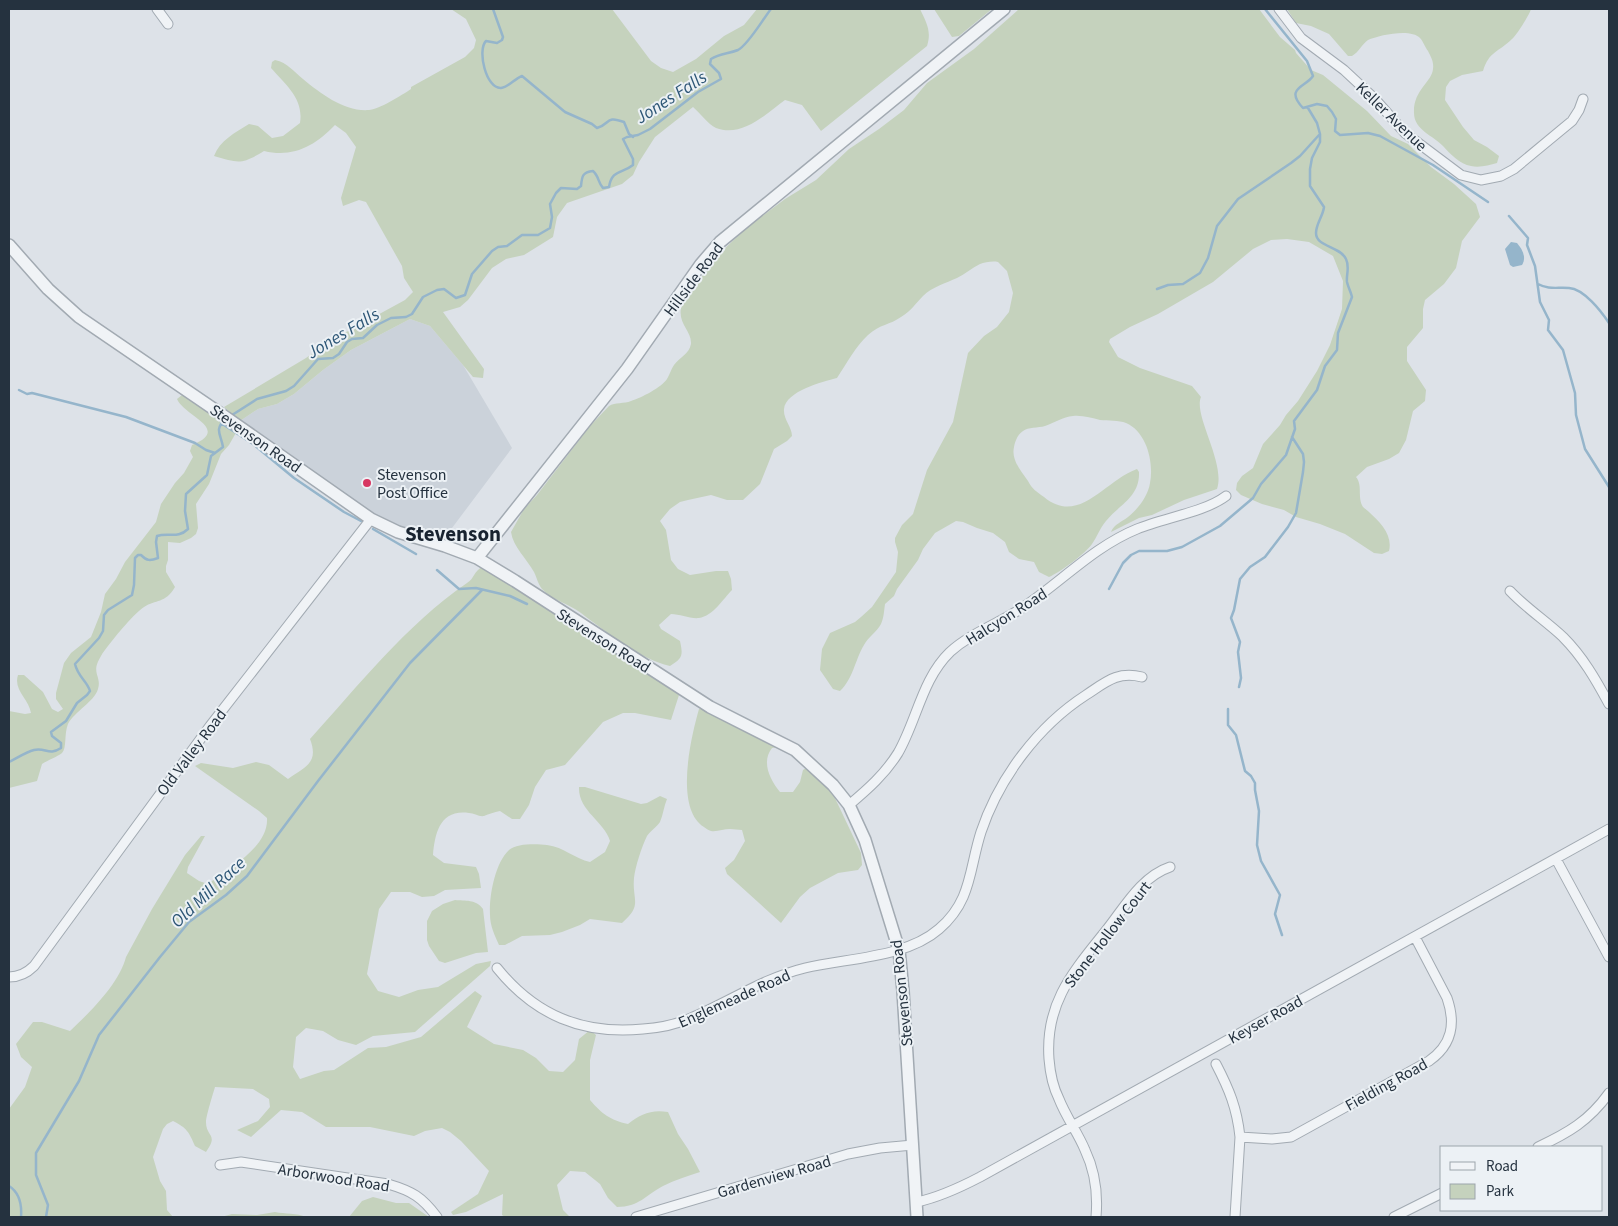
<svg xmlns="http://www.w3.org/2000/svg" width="1618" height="1226" viewBox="0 0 1618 1226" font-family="'Source Sans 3',sans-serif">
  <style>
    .built { fill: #cbd2da }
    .green { fill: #c5d2bd }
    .water { fill: #95b5cb }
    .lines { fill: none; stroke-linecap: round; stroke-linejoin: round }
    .stream { stroke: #95b5cb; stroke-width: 2.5 }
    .minor-casing { stroke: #a2aab2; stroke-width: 11 }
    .tertiary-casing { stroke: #a2aab2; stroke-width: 14 }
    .minor { stroke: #f0f3f6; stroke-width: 9 }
    .tertiary { stroke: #f0f3f6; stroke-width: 11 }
    .poi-dot { fill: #d73762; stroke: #ecf1f5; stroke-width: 2 }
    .labels { text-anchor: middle; stroke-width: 4; stroke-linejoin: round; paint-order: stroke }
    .street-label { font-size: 16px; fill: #25323f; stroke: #ecf1f5 }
    .poi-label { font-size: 16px; fill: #25323f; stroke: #ecf1f5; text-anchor: start }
    .water-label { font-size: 18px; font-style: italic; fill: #2d5676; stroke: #ecf1f5 }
    .district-label { font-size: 21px; font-weight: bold; fill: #182330; stroke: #ecf1f5 }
  </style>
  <rect width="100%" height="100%" fill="#dde2e8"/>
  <path class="built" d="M 410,319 L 430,326 L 463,365 L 512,448 L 443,540 L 399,528 L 381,519 L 240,421 L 258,409 L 277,404 L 294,394 L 323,370 L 351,350 Z"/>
  <path class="green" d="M 451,9 L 612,9 L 651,61 L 661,68 L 673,72 L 696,59 L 724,36 L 744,25 L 757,9 L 920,9 C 926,22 932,31 927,46 L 821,131 L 802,105 L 785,100 C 766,114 742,138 716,128 C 708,124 700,113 693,107 L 655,137 L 639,162 L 633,175 L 622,184 L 567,203 L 557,217 L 553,237 L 524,255 L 506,259 L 492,268 L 468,300 L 460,307 L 443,312 L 484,369 L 483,378 L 473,377 L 430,326 L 410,319 L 351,350 L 323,370 L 294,394 L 277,404 L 258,409 L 240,421 L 224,407 L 306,358 L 328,342 L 405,300 L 413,292 L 404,278 L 402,266 L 366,202 L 359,200 L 343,206 L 341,198 L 356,147 L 346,133 L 335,125 C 315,146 293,158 264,151 C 241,165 239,163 214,156 C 220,140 235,133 249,124 L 258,126 L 272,138 L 283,136 L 300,123 C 304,99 286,85 271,68 L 272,62 L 275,60 C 288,63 293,71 303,79 C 321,94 345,112 369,110 C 378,110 402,95 411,89 L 411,87 L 465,57 L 474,48 L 476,40 L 466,19 Z
    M 934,9 L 992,9 L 959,36 L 952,37 Z
    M 1019,9 L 1259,9 L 1280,37 L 1295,50 L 1296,53 L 1311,70 L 1323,75 L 1367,111 L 1391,136 L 1408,144 L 1431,167 L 1454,184 L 1476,204 L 1480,217 L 1462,241 L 1456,268 L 1444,284 L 1425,300 L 1423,309 L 1423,328 L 1407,347 L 1407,361 L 1426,390 L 1425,401 L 1413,411 L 1406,440 L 1399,453 L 1389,459 L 1367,467 L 1356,477 C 1363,485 1357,497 1363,507 C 1363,507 1368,511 1369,512 C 1380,522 1393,535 1389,551 L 1382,554 L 1374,553 L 1345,534 L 1320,524 L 1296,517 L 1284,510 L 1262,504 L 1241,495 L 1236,490 L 1237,483 L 1242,476 L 1253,468 L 1263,444 L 1280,425 L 1286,415 L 1298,401 L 1317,371 L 1330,345 L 1342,309 L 1343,281 L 1333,256 L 1309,242 L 1287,239 L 1271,240 L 1253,249 L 1213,282 L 1158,314 L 1130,327 L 1110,339 L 1109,342 L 1118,357 L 1140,368 L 1192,386 L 1201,397 C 1193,415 1226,463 1217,489 L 1184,500 L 1152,515 L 1139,518 L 1111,532 C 1114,524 1122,522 1128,517 C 1138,509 1148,496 1150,483 C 1154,463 1147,432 1126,423 C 1119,420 1108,421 1100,420 C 1092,418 1082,415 1073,416 C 1063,417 1054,423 1045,426 C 1038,428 1028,427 1023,431 C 1018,434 1015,441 1014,447 C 1011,460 1021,471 1028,481 C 1032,489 1037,492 1044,497 C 1079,526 1104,481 1137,469 L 1139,472 C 1140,497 1120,504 1106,521 C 1100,528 1097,537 1092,544 C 1085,554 1060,572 1049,577 L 1039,572 L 1034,562 L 1019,559 L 1009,552 L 1005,542 L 993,533 L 977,528 L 963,522 L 956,521 L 935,533 L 923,549 L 918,560 L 897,589 L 894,596 L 885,604 C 884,611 884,617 881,624 C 877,632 868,637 864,645 C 855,660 853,679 840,691 L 833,689 L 820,670 L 822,649 L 830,633 L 855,622 L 861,617 L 872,607 L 896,572 L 898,552 L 895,542 L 895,538 L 902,525 L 913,514 L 927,470 L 953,422 L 968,353 L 984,336 L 997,327 L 1009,312 L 1013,293 L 1007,271 L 998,262 C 993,261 985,262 980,264 C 972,268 965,274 957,278 C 946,283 932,287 923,296 C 915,304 912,310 901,317 C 890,325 880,324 868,335 C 855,347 847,363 837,378 C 822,382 786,391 784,409 C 783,419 792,427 792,436 L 787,441 L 774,449 L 760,484 L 743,500 L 727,500 L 711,495 L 688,500 L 680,502 L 670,509 L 660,521 L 666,530 L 671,560 L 678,569 L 690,575 L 716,571 L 728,571 L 731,579 L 732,590 C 723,599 713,616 699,618 C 690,619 680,614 671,614 L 659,625 L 661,629 L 680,641 C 683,655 683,658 670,666 C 640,659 606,632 581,613 C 569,604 552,600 542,589 C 538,584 537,578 534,572 C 527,559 513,547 511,532 L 524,509 L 537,495 L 590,426 L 609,406 C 615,402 624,404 631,401 C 641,398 662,387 667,379 C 670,374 671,369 674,365 C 680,357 689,354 691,344 C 692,331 678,324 681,308 L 713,260 L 745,229 L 785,199 L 816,180 L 849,149 L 879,129 L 904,110 L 927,83 L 974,49 Z
    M 1287,9 L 1531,9 C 1530,14 1516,36 1512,39 C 1499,52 1489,51 1483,71 L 1462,75 L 1450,81 L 1446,87 L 1445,100 L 1463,127 L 1474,140 L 1487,147 L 1499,156 L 1497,163 C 1489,165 1480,168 1471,166 C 1460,164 1450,154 1443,146 C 1434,136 1414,130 1414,113 C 1413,90 1432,82 1433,69 C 1434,62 1431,57 1428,51 C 1425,47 1423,41 1420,38 C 1411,28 1379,35 1368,40 C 1362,44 1359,52 1352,56 L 1348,56 L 1329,34 L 1311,26 L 1296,23 Z
    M 182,395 L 237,431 L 229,445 L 221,454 L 209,484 L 196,504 L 198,528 L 196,534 L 191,538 L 180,543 L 168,542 L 168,560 L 166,566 L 166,572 L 175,587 C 165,604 156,599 144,607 C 134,613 107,646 101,656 C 90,674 102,675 98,689 C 94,702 75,711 68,724 C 64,733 67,748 62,753 C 57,757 48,760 42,764 L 37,781 L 9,788 L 9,711 L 25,714 L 31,713 C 29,699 13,690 18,675 L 24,675 L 43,692 L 52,709 L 58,712 L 63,709 L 56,699 L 56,693 L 64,663 L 71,653 L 91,637 L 101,612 L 105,594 L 116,579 L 125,562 L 156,522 L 161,504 L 175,483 L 184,473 L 193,457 L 190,451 L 192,445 C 232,429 184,416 177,399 Z
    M 482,567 L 609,650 L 659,679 L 679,695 L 671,720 L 635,713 L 623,713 L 603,722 L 565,765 L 546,770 L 535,787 L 529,805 L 520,819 L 512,819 L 500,811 C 494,812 489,814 484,816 C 479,817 474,813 469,813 C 440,809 435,833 433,855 L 444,863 L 476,867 L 479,874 L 481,888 L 445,890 L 434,896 L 422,897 L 410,892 L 391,892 L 379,909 L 367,974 L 378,991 L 399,997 L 418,990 L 438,987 L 476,964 L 491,961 L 490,966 L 415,1032 L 373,1036 L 356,1045 L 338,1040 L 323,1031 L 306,1028 L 296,1037 L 293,1067 L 300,1079 L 324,1071 L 334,1070 L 368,1048 L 386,1047 L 421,1037 L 475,991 L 482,996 L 467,1027 L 494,1044 L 523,1050 L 536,1058 L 549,1071 L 563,1072 L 575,1060 L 579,1039 L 590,1030 L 596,1035 L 590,1060 L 590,1100 C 602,1114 610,1120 628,1124 C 640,1114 652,1109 668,1112 L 678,1134 L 688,1149 L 700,1172 C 688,1176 675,1180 663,1186 C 646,1195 639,1207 617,1207 L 608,1198 L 600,1184 L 585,1172 L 570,1171 L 557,1185 L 563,1210 L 570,1217 L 505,1217 L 502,1215 L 503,1194 L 466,1212 L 453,1215 L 451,1212 L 478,1194 L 489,1171 L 461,1141 L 450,1132 L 442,1128 L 425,1131 L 414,1136 L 370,1127 L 326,1127 L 302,1112 L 281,1110 L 251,1137 L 237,1130 L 258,1121 L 270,1107 L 269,1099 L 253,1089 L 215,1087 C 213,1094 206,1116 206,1122 C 206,1137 219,1134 206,1152 L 195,1146 C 189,1132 187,1128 173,1121 L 167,1124 L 163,1129 L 153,1157 L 160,1181 L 166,1191 L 167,1210 L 173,1217 L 9,1217 L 9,1109 L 25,1087 L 32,1067 L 21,1057 L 16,1044 L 33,1022 L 42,1022 L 70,1031 C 90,1012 119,984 126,957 L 152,909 L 185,855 L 201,836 L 205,836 L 188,867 L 187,873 L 199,881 L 208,884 C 229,868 269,847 267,818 L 259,811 L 195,766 L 201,763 L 233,768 L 256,762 L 269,765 L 288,779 C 306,766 319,763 310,739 C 359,685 406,625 467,583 C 474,579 474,571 482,567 Z
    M 699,709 L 705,709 L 732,725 L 787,750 L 778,747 L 772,748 C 761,762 770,780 780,792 L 793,792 L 800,782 L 803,770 L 808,767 L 827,786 L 834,796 L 861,853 L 862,865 L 858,870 L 838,873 L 810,888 L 800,897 L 781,923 L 727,874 L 725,868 L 734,860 L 745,841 L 742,830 C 738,830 734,829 730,829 C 724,829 717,832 711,831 C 710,831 705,828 704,827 C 674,808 691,737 699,709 Z
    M 579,787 L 585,787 L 641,804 L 647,803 L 660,796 L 667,799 C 664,806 663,815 660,822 C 657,827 650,831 647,836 C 642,846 635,867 634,878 C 632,901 643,905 622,923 L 590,919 L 580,925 L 562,932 L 550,935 L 522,936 L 505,945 L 499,945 C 495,936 490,926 490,915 C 489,896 495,863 509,850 C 517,843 537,844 547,845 C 564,847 575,859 590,862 L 605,852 L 610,841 C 604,821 578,811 579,787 Z
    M 455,900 C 465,901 476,899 483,909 L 488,952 L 476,953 L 445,963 L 439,961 L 429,946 L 427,940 L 427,921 L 432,911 L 443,904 Z
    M 373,1197 L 396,1203 L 409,1203 L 429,1217 L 349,1217 L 362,1201 Z
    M 275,1212 C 285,1214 297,1213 306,1217 L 221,1217 L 232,1214 L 257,1215 Z"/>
  <path class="water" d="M 1511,242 L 1517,243 C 1522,249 1527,257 1522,265 L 1513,267 L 1510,265 L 1505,249 Z"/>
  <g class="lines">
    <path class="stream" d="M 493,9 L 503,37 L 502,40 L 497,43 L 486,41 C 477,50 486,89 501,88 C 509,87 514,79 522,76 L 565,112 L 592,124 L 597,128 C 611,124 605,115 624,122 L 629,134 L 633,137
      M 1265,9 L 1307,61 L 1313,76 C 1306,87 1284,88 1303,108 L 1317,104 L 1327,106 L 1332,112 L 1336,119 L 1335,131 L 1340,135 L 1368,133 L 1380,136 L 1433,165 L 1488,202
      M 1509,216 L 1528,238 L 1527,245 L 1535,266 L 1540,302 L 1549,320 L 1548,330 L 1563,350 L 1575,393 L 1576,415 L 1585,449 L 1609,487
      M 1538,284 C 1549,290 1557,287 1569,288 C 1584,289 1601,311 1609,323
      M 1157,289 L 1168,285 L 1183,284 L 1200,273 L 1208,258 L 1217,226 L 1238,199 L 1291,163 L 1300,156 L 1319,135
      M 19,390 L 27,394 L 32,393 L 126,417 L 195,443 L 206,450 L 215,453
      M 229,417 L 257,399 L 286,391 L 294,386 L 318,359 L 333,358 L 339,354 L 347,342 L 352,339 L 363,338 L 377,325 L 391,318 L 406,317 L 412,314 L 423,297 L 437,290 L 444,289 L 456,298 L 465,295 L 472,274 L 492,251 L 498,247 L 507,246 L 522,235 L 538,235 L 550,228 L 552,217 L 550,204 L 556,193 L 561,188 L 577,189 L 581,186 C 582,177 582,172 593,171 C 599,176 598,183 603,188 L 609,187 C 612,169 622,174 633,165 L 633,159 L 623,139 L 627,137 L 638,135 L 650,129 L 698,92 L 721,79 L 719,73 L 710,64 L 711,59 C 720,53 728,54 738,50 C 748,45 763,19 771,9
      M 221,423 L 253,444 L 294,478 L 344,512 L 361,521
      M 373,529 L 416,554
      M 437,570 L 459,589 L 476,588 L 510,596 L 527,604
      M 1109,589 L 1123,563 L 1131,555 L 1139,551 L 1167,551 L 1182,547 L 1220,526 L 1253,498 L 1261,484 L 1286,455 L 1295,429 L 1294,421 L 1317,390 L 1325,366 L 1337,350 L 1338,333 L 1352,297 C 1351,292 1348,287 1347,282 C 1346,275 1350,267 1346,259 C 1340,246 1316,247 1316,233 C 1316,224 1323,216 1324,207 L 1310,186 L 1310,169 L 1312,158 L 1320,142 L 1320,134 L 1317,123 L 1308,108
      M 1239,687 L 1241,678 L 1238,652 L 1240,642 L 1231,618 L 1234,610 L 1240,579 L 1250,567 L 1265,557 L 1288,527 L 1296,513 L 1303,472 L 1304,462 L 1303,454 L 1292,437
      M 1228,709 L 1228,725 L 1236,735 L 1245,771 L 1251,776 L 1255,783 L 1255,790 L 1259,811 L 1257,845 L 1261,861 L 1280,895 L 1275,914 L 1282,935
      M 9,762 C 17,758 26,752 34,750 C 45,747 49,756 61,748 L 61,743 L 52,736 L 51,732 L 66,721 L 77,703 L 87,695 L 90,691 C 87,681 78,677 75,664 L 99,638 L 103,631 L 104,615 L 108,610 L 132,595 L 134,585 L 135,558 L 138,555 L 141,555 C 147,561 150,561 158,558 L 156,542 L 157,536 C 168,532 178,539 188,529 L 185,511 L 186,494 L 207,475 L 211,456 L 223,447 C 221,435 214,429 225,420
      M 9,1186 C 20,1193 22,1204 21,1217
      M 46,1217 L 48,1205 L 36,1175 L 36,1153 L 79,1081 L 99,1035 L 160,957 L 189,922 L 226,895 L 247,876 L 318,781 L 410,663 L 482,590"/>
    <defs>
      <path id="minor" d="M 157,9 L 168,24
        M 1279,9 L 1301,38 L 1344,70 L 1374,98 L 1405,133 L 1461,175 L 1481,180 L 1501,176 L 1514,169 L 1572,121 L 1579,110 L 1583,99
        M 1510,591 C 1526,608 1546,621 1563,637 C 1583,657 1596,680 1609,704
        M 849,805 C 868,789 885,774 898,753 C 917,720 922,679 950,652 C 972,632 1001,623 1025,606 C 1062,581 1095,546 1137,529 C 1163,518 1205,512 1226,496
        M 1556,859 L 1609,957
        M 497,968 C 535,1015 582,1035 643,1029 C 659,1028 675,1025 691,1018 C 729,1002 764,978 805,968 C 847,958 906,958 939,929 C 972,901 969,869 981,832 C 999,778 1038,726 1086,695 C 1106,682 1117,671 1142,677
        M 9,977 C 20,977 27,973 34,966 L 210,726 L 371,519
        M 1216,1064 C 1229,1089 1237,1108 1240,1137 L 1235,1217
        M 1240,1137 L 1272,1139 L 1291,1137 L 1429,1061 C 1452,1045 1456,1024 1447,998 L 1415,937
        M 1538,1147 C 1568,1133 1589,1121 1609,1093
        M 220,1165 L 241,1162 L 388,1184 C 412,1191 422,1197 437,1217
        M 917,1202 C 940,1197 959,1188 980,1177 L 1609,829
        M 636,1217 L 848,1154 L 880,1148 L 913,1145
        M 1096,1217 C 1098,1194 1095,1171 1085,1150 C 1078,1133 1066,1117 1059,1099 C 1053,1087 1050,1072 1049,1059 C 1045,1004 1072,973 1104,933 C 1123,910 1140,877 1170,867
        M 1394,1217 L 1442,1193"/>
      <path id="tertiary" d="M 9,245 L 48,289 L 79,317 L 224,416 L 371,519 L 398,532 L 445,546 L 477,558 L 515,581 L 710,707 L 795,750 L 833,785 L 849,805 L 865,840 L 899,950 L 903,991 L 917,1217
        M 477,558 L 627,369 L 701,264 L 720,242 L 1004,9"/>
    </defs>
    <use href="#minor" class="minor-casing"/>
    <use href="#tertiary" class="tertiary-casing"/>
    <use href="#minor" class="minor"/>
    <use href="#tertiary" class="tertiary"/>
  </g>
  <circle class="poi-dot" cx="367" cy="483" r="5"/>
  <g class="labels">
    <g class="street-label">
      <text transform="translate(1392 116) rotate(44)" y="6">Keller Avenue</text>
      <text transform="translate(693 279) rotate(-53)" y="6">Hillside Road</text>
      <text transform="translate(256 438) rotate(35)" y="6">Stevenson Road</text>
      <text transform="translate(1006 616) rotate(-32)" y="6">Halcyon Road</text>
      <text transform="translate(604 640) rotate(32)" y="6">Stevenson Road</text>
      <text transform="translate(191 752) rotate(-53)" y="6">Old Valley Road</text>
      <text transform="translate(1107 934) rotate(-52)" y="6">Stone Hollow Court</text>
      <text transform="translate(901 993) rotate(-96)" y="6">Stevenson Road</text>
      <text transform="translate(734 998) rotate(-24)" y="6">Englemeade Road</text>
      <text transform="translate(1265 1019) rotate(-29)" y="6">Keyser Road</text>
      <text transform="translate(1386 1084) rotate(-29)" y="6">Fielding Road</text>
      <text transform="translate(774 1176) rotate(-16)" y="6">Gardenview Road</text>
      <text transform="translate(334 1177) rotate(9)" y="6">Arborwood Road</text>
    </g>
    <g class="poi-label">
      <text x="377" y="480">Stevenson<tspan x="377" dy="18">Post Office</tspan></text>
    </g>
    <g class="water-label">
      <text transform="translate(671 97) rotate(-33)" y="6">Jones Falls</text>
      <text transform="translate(343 333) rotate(-31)" y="6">Jones Falls</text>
      <text transform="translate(208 892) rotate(-43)" y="6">Old Mill Race</text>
    </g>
    <g class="district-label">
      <text x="453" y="541">Stevenson</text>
    </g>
  </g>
  <rect width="1618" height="1226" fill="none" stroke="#25323f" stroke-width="20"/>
  <rect x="1440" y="1146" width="162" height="65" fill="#ecf1f5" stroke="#9ca5ac"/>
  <rect x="1450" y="1162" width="25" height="8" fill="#f0f3f6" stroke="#9ca5ac"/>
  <text x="1486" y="1171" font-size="15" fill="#25323f">Road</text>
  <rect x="1450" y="1184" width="25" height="15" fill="#c5d2bd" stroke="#9ca5ac"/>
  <text x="1486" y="1196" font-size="15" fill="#25323f">Park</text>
</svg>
